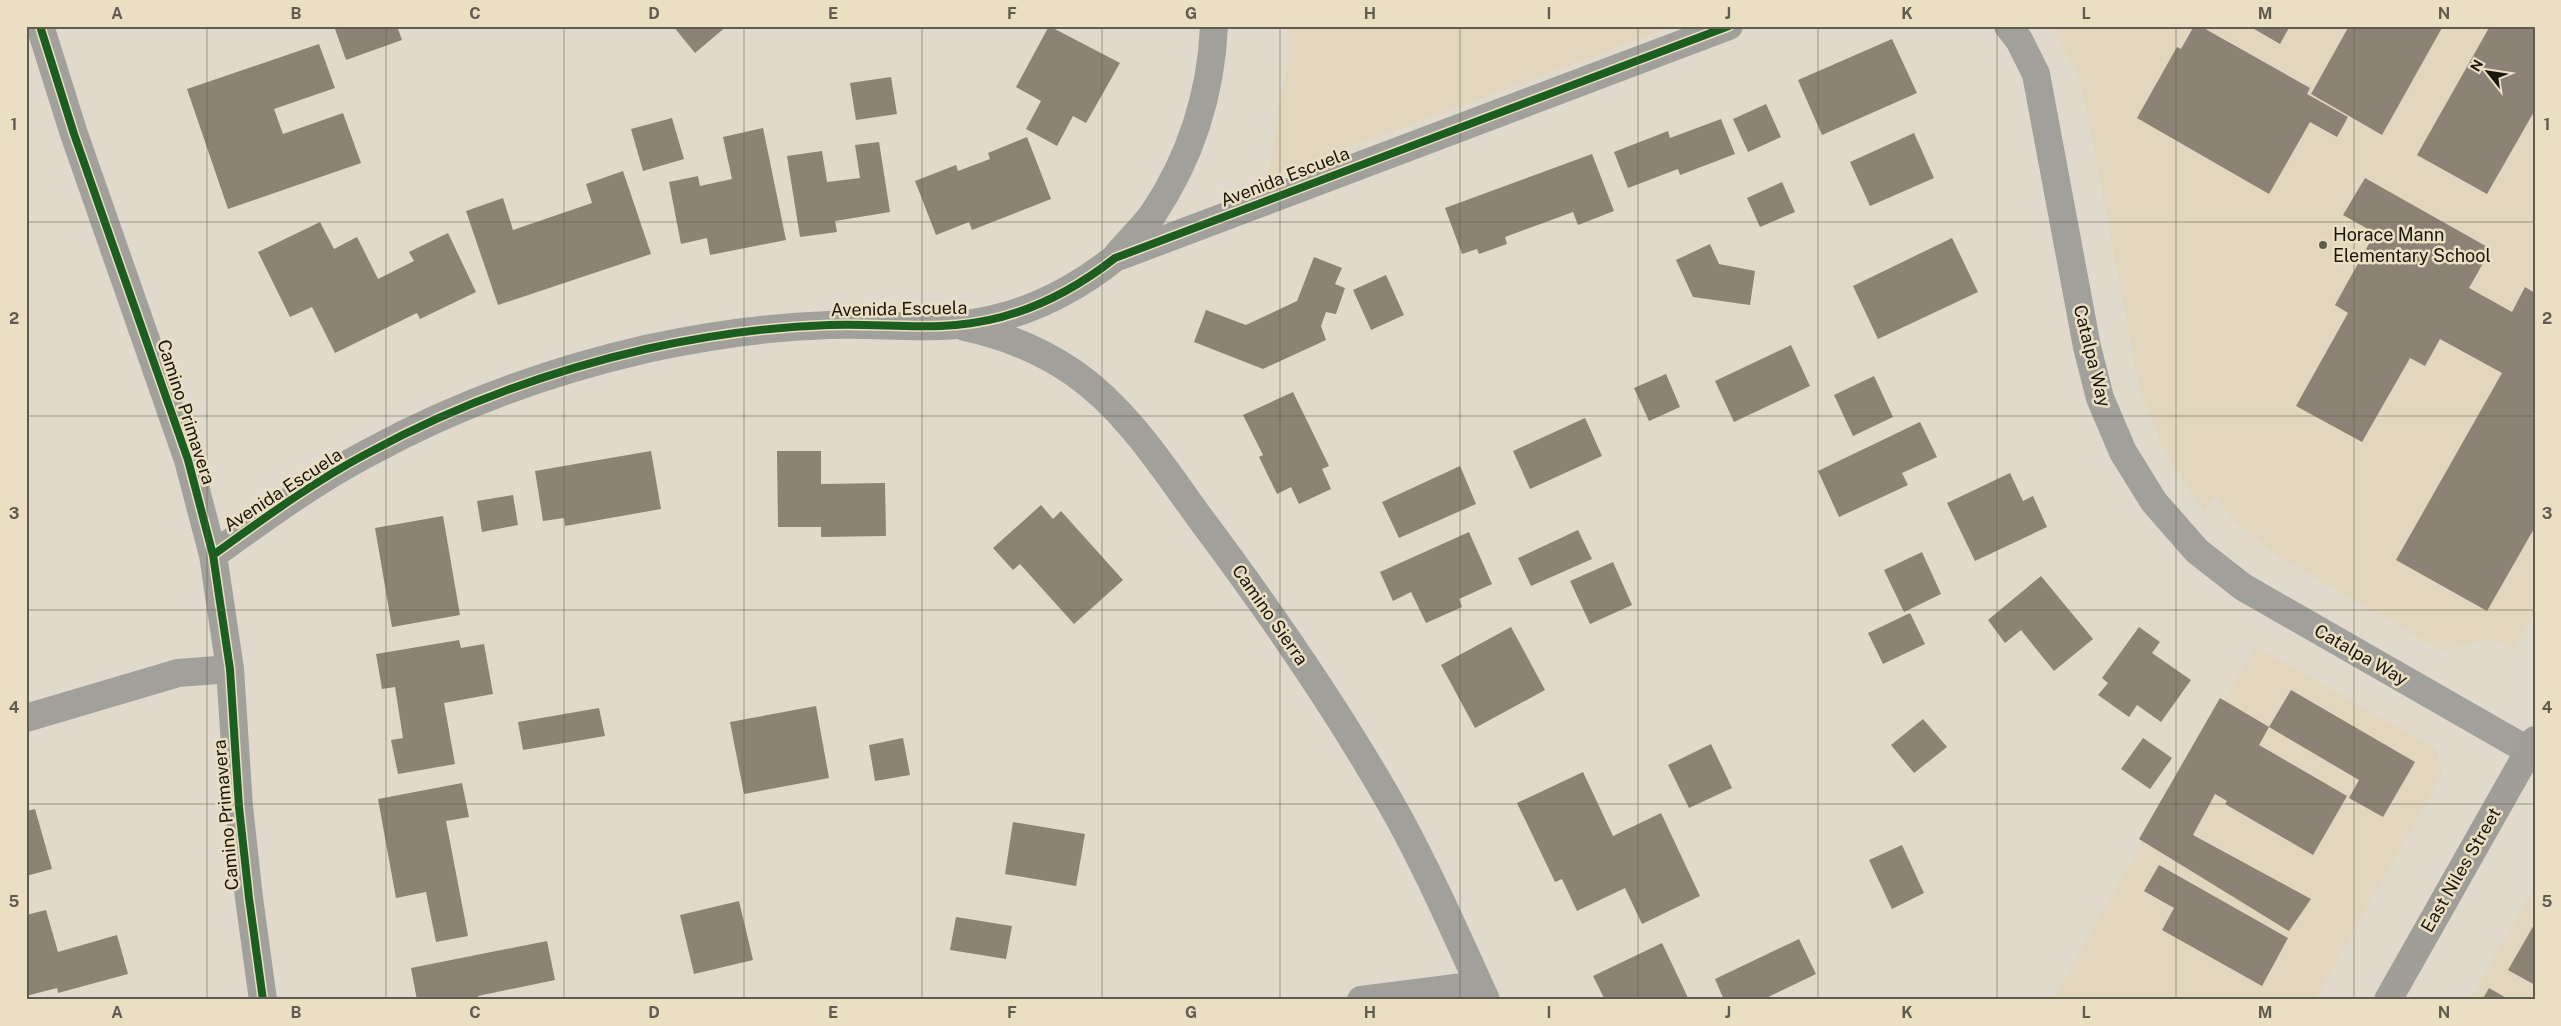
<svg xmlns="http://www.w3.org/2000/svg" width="2561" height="1026" viewBox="0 0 2561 1026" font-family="'Public Sans',sans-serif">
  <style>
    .built { fill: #e2d7be }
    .building { fill: #8c8275 }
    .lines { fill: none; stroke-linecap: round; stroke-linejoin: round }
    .minor { stroke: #a1a09b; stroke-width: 28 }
    .tertiary { stroke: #a1a09b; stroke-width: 28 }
    .secondary { stroke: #a09e97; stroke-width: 28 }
    .cycleway-casing { stroke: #eadec3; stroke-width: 11 }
    .cycleway { stroke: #1b5e20; stroke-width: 8 }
    .grid { fill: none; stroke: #605b4f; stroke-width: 1; stroke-opacity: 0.55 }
    .poi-dot { fill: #605b4f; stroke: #eadec3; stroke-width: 2 }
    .labels { text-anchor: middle; stroke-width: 5; stroke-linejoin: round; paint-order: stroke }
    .street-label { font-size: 18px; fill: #1a160c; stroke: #eadec3 }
    .poi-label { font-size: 18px; fill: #1a160c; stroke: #eadec3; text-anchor: start }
    .neatline { fill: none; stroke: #605b4f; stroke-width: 2 }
    .grid-label { font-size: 16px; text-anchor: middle; font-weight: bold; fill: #605b4f }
  </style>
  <rect width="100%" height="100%" fill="#e1dacc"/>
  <path class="built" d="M 1287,26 L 1675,26 L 1267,178 L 1287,63 Z
    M 2050,26 L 2535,26 L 2535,612 L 2512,651 L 2490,638 L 2442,651 L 2277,556 L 2238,524 L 2214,497 L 2205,513 L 2203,511 L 2164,452 L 2139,388 L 2085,103 L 2074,67 Z
    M 2255,646 L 2437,749 L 2443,773 L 2315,1000 L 2052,1000 Z
    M 2535,885 L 2535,1000 L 2470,1000 Z"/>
  <path class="building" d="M 334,26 L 397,26 L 402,40 L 346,60 Z
    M 673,26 L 727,26 L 695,53 Z
    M 1049,26 L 1120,63 L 1086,123 L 1073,116 L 1057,146 L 1026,129 L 1041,101 L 1016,87 Z
    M 2194,26 L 2200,26 L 2310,88 L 2307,94 L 2348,117 L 2337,137 L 2310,122 L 2269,194 L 2137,118 L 2177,47 L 2181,49 Z
    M 2249,26 L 2290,26 L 2280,44 Z
    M 2349,26 L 2443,26 L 2382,135 L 2311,94 Z
    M 2490,26 L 2535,26 L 2535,110 L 2487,194 L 2417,155 Z
    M 1892,39 L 1917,93 L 1822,135 L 1798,80 Z
    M 319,44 L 335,88 L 274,109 L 283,134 L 343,113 L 361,163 L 228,209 L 187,89 Z
    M 891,77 L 897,114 L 856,120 L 850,83 Z
    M 1766,104 L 1781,137 L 1748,152 L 1733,119 Z
    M 672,118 L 684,159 L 643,171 L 631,129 Z
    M 1721,119 L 1735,154 L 1680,175 L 1678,169 L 1628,188 L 1614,152 L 1668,131 L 1670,138 Z
    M 763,128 L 786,240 L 710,255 L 707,238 L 681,244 L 669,182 L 698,176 L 700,186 L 732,179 L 723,137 Z
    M 1914,133 L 1934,178 L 1870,206 L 1850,162 Z
    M 1027,137 L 1051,199 L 972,230 L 969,222 L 936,235 L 915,181 L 956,165 L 958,171 L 990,159 L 988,153 Z
    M 879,142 L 890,212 L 835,221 L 837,232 L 800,237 L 787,156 L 822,151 L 827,182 L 860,178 L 855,145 Z
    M 1592,154 L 1614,211 L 1578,225 L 1573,212 L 1505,237 L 1507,244 L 1479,254 L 1477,249 L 1462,254 L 1445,208 Z
    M 623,171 L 651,254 L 498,305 L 466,211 L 503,198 L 513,230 L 592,203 L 586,184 Z
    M 2365,178 L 2491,249 L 2469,288 L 2512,312 L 2525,287 L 2535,293 L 2535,527 L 2487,611 L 2396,560 L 2502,373 L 2440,339 L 2425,366 L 2410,358 L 2362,442 L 2296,406 L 2348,313 L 2335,305 L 2375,233 L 2343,215 Z
    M 1782,182 L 1795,212 L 1760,227 L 1747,198 Z
    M 320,222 L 334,249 L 357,237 L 378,279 L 414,261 L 409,252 L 448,233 L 476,292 L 420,319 L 417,313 L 335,353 L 312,307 L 290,317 L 258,252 Z
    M 1952,238 L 1978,292 L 1878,339 L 1853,286 Z
    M 1710,244 L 1719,264 L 1755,271 L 1750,305 L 1693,297 L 1676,260 Z
    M 1314,257 L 1342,268 L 1335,284 L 1345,288 L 1336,314 L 1326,312 L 1321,326 L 1326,340 L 1263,369 L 1194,342 L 1206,310 L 1246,325 L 1297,301 Z
    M 1386,275 L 1404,315 L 1371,330 L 1353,290 Z
    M 1791,345 L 1810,386 L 1734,422 L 1715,381 Z
    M 1666,374 L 1680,407 L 1649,421 L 1634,388 Z
    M 1874,376 L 1893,417 L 1853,436 L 1834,395 Z
    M 1293,392 L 1329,466 L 1322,469 L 1331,489 L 1299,504 L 1291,487 L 1277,494 L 1259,457 L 1263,455 L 1243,415 Z
    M 1585,418 L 1602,456 L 1530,489 L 1513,451 Z
    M 1920,422 L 1937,457 L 1902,473 L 1908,485 L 1839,517 L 1818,471 Z
    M 651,451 L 661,509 L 565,526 L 564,518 L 543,521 L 535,471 Z
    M 777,451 L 821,451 L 821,484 L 885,483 L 886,536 L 821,537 L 821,527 L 778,527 Z
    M 1460,466 L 1476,504 L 1399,538 L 1382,502 Z
    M 2010,473 L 2023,501 L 2033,496 L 2047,527 L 1975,561 L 1947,503 Z
    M 513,495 L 518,525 L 482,532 L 477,501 Z
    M 1041,505 L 1053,519 L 1061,511 L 1123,580 L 1074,624 L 1020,564 L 1013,570 L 993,548 Z
    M 443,516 L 460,615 L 392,627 L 375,528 Z
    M 1578,530 L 1592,559 L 1531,586 L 1518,558 Z
    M 1469,532 L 1492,584 L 1459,599 L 1462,607 L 1426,623 L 1411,592 L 1393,601 L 1380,572 Z
    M 1922,552 L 1941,594 L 1904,612 L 1884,570 Z
    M 1613,562 L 1632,605 L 1590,624 L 1570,581 Z
    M 2041,576 L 2093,639 L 2054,671 L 2021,630 L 2005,643 L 1988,620 Z
    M 1910,613 L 1925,644 L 1883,664 L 1868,633 Z
    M 1511,627 L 1545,690 L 1475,728 L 1441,665 Z
    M 2139,627 L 2160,642 L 2152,653 L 2191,680 L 2161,722 L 2137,705 L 2129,717 L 2098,695 L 2108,683 L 2102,678 Z
    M 459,640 L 461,648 L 484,644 L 493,694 L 444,703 L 455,764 L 398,774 L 391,740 L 403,738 L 395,687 L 382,689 L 376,654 Z
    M 2291,690 L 2415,762 L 2383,817 L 2349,798 L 2359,780 L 2269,727 Z
    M 2220,698 L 2269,727 L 2259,745 L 2347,796 L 2313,855 L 2225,804 L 2227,801 L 2215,794 L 2193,835 L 2311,899 L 2289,931 L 2139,839 Z
    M 816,706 L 829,778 L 744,794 L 730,722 Z
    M 599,708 L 605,736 L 523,750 L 518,722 Z
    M 1923,719 L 1947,747 L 1914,773 L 1891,745 Z
    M 903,738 L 910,775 L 875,781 L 869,745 Z
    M 2143,738 L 2172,758 L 2150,789 L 2121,769 Z
    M 1711,744 L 1732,788 L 1689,808 L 1668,765 Z
    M 1583,772 L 1613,836 L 1661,813 L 1700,896 L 1642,924 L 1625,888 L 1577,911 L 1562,879 L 1555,882 L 1517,803 Z
    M 462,783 L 469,817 L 446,821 L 468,936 L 436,942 L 426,892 L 396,898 L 378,799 Z
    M 35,809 L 52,869 L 26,876 L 26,811 Z
    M 1013,822 L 1085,834 L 1076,886 L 1005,874 Z
    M 1902,845 L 1924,893 L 1892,909 L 1869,860 Z
    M 2159,865 L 2288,938 L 2262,986 L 2162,930 L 2174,908 L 2144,891 Z
    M 739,901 L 753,960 L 694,974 L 680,915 Z
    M 46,910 L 58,952 L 117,935 L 128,974 L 58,993 L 57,988 L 26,996 L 26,915 Z
    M 956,917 L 1012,926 L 1006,959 L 950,950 Z
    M 2535,923 L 2535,985 L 2508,970 Z
    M 1799,939 L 1816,974 L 1762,1000 L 1724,1000 L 1715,979 Z
    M 547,941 L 555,980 L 478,996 L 479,1000 L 417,1000 L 411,968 Z
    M 1662,943 L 1689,1000 L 1605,1000 L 1593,976 Z
    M 2489,988 L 2510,1000 L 2482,1000 Z"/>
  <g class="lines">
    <path class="minor" d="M 40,26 L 74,134 L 188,460 L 213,555 L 230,669 L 239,807 L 249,898 L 263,1000
      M 1117,255 C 1129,241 1143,228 1153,214 C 1191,157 1211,95 1214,26
      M 965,327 C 1003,335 1042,351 1074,373 C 1126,409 1163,467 1200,518 C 1272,614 1340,712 1399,818 C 1430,875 1459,940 1486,1000
      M 213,555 C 263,519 313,482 368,453 C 454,406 550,371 646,349 C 705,336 768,327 829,325 C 871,323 914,329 956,325 C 1017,320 1068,295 1115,258 L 1729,26
      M 26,718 L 178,673 L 230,669
      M 1361,1000 L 1479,985"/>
    <path class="tertiary" d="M 2008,26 L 2019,40 L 2036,74 L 2087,347 L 2100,398 L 2123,452 L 2154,502 L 2197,551 L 2243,587 L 2529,751"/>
    <path class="secondary" d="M 2388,1000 L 2535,740"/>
    <defs>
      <path id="cycleway" d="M 40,26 L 74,134 L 188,460 L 213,555 L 230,669 L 239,807 L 249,898 L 263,1000
        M 213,555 C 263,519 313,482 368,453 C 454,406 550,371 646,349 C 705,336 768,327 829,325 C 871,323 914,329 956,325 C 1017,320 1068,295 1115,258 L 1729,26"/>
    </defs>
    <use href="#cycleway" class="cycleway-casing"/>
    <use href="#cycleway" class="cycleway"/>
  </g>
  <path class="grid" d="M 207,26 L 207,1000M 386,26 L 386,1000M 564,26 L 564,1000M 744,26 L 744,1000M 922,26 L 922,1000M 1102,26 L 1102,1000M 1280,26 L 1280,1000M 1460,26 L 1460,1000M 1638,26 L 1638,1000M 1818,26 L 1818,1000M 1997,26 L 1997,1000M 2176,26 L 2176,1000M 2354,26 L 2354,1000M 26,222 L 2535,222M 26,416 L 2535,416M 26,610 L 2535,610M 26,804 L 2535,804"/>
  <circle class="poi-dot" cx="2323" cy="245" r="5"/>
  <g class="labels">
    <g class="street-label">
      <text transform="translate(1285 177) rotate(-21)" y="6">Avenida Escuela</text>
      <text transform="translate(899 309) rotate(-1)" y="6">Avenida Escuela</text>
      <text transform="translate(2092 356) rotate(76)" y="6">Catalpa Way</text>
      <text transform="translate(186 412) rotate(72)" y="6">Camino Primavera</text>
      <text transform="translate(283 490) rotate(-33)" y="6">Avenida Escuela</text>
      <text transform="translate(1270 615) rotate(55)" y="6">Camino Sierra</text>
      <text transform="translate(2361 655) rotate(30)" y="6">Catalpa Way</text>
      <text transform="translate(226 815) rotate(-95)" y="6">Camino Primavera</text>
      <text transform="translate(2461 870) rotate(-60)" y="6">East Niles Street</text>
    </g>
    <g class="poi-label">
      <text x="2333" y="241">Horace Mann<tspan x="2333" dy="21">Elementary School</tspan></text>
    </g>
  </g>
  <rect width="2561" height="1026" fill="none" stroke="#eadec3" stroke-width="55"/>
  <g transform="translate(2488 72) rotate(300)" stroke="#eadec3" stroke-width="4" paint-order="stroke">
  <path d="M0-4L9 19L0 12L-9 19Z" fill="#1a160c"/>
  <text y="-8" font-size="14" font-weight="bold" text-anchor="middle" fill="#1a160c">N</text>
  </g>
  <rect x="28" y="28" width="2506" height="970" class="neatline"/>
  <g class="grid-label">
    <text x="117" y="19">A</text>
    <text x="296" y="19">B</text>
    <text x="475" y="19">C</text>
    <text x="654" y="19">D</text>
    <text x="833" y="19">E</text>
    <text x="1012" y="19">F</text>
    <text x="1191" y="19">G</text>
    <text x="1370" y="19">H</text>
    <text x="1549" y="19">I</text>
    <text x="1728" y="19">J</text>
    <text x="1907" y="19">K</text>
    <text x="2086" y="19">L</text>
    <text x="2265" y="19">M</text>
    <text x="2444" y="19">N</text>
    <text x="14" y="130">1</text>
    <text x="2547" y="130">1</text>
    <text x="14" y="324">2</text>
    <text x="2547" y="324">2</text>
    <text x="14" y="519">3</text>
    <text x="2547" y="519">3</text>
    <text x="14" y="713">4</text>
    <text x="2547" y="713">4</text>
    <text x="14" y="907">5</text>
    <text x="2547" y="907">5</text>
    <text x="117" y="1018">A</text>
    <text x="296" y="1018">B</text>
    <text x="475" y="1018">C</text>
    <text x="654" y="1018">D</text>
    <text x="833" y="1018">E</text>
    <text x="1012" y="1018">F</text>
    <text x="1191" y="1018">G</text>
    <text x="1370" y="1018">H</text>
    <text x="1549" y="1018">I</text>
    <text x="1728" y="1018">J</text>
    <text x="1907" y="1018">K</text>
    <text x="2086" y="1018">L</text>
    <text x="2265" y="1018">M</text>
    <text x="2444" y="1018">N</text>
  </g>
</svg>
